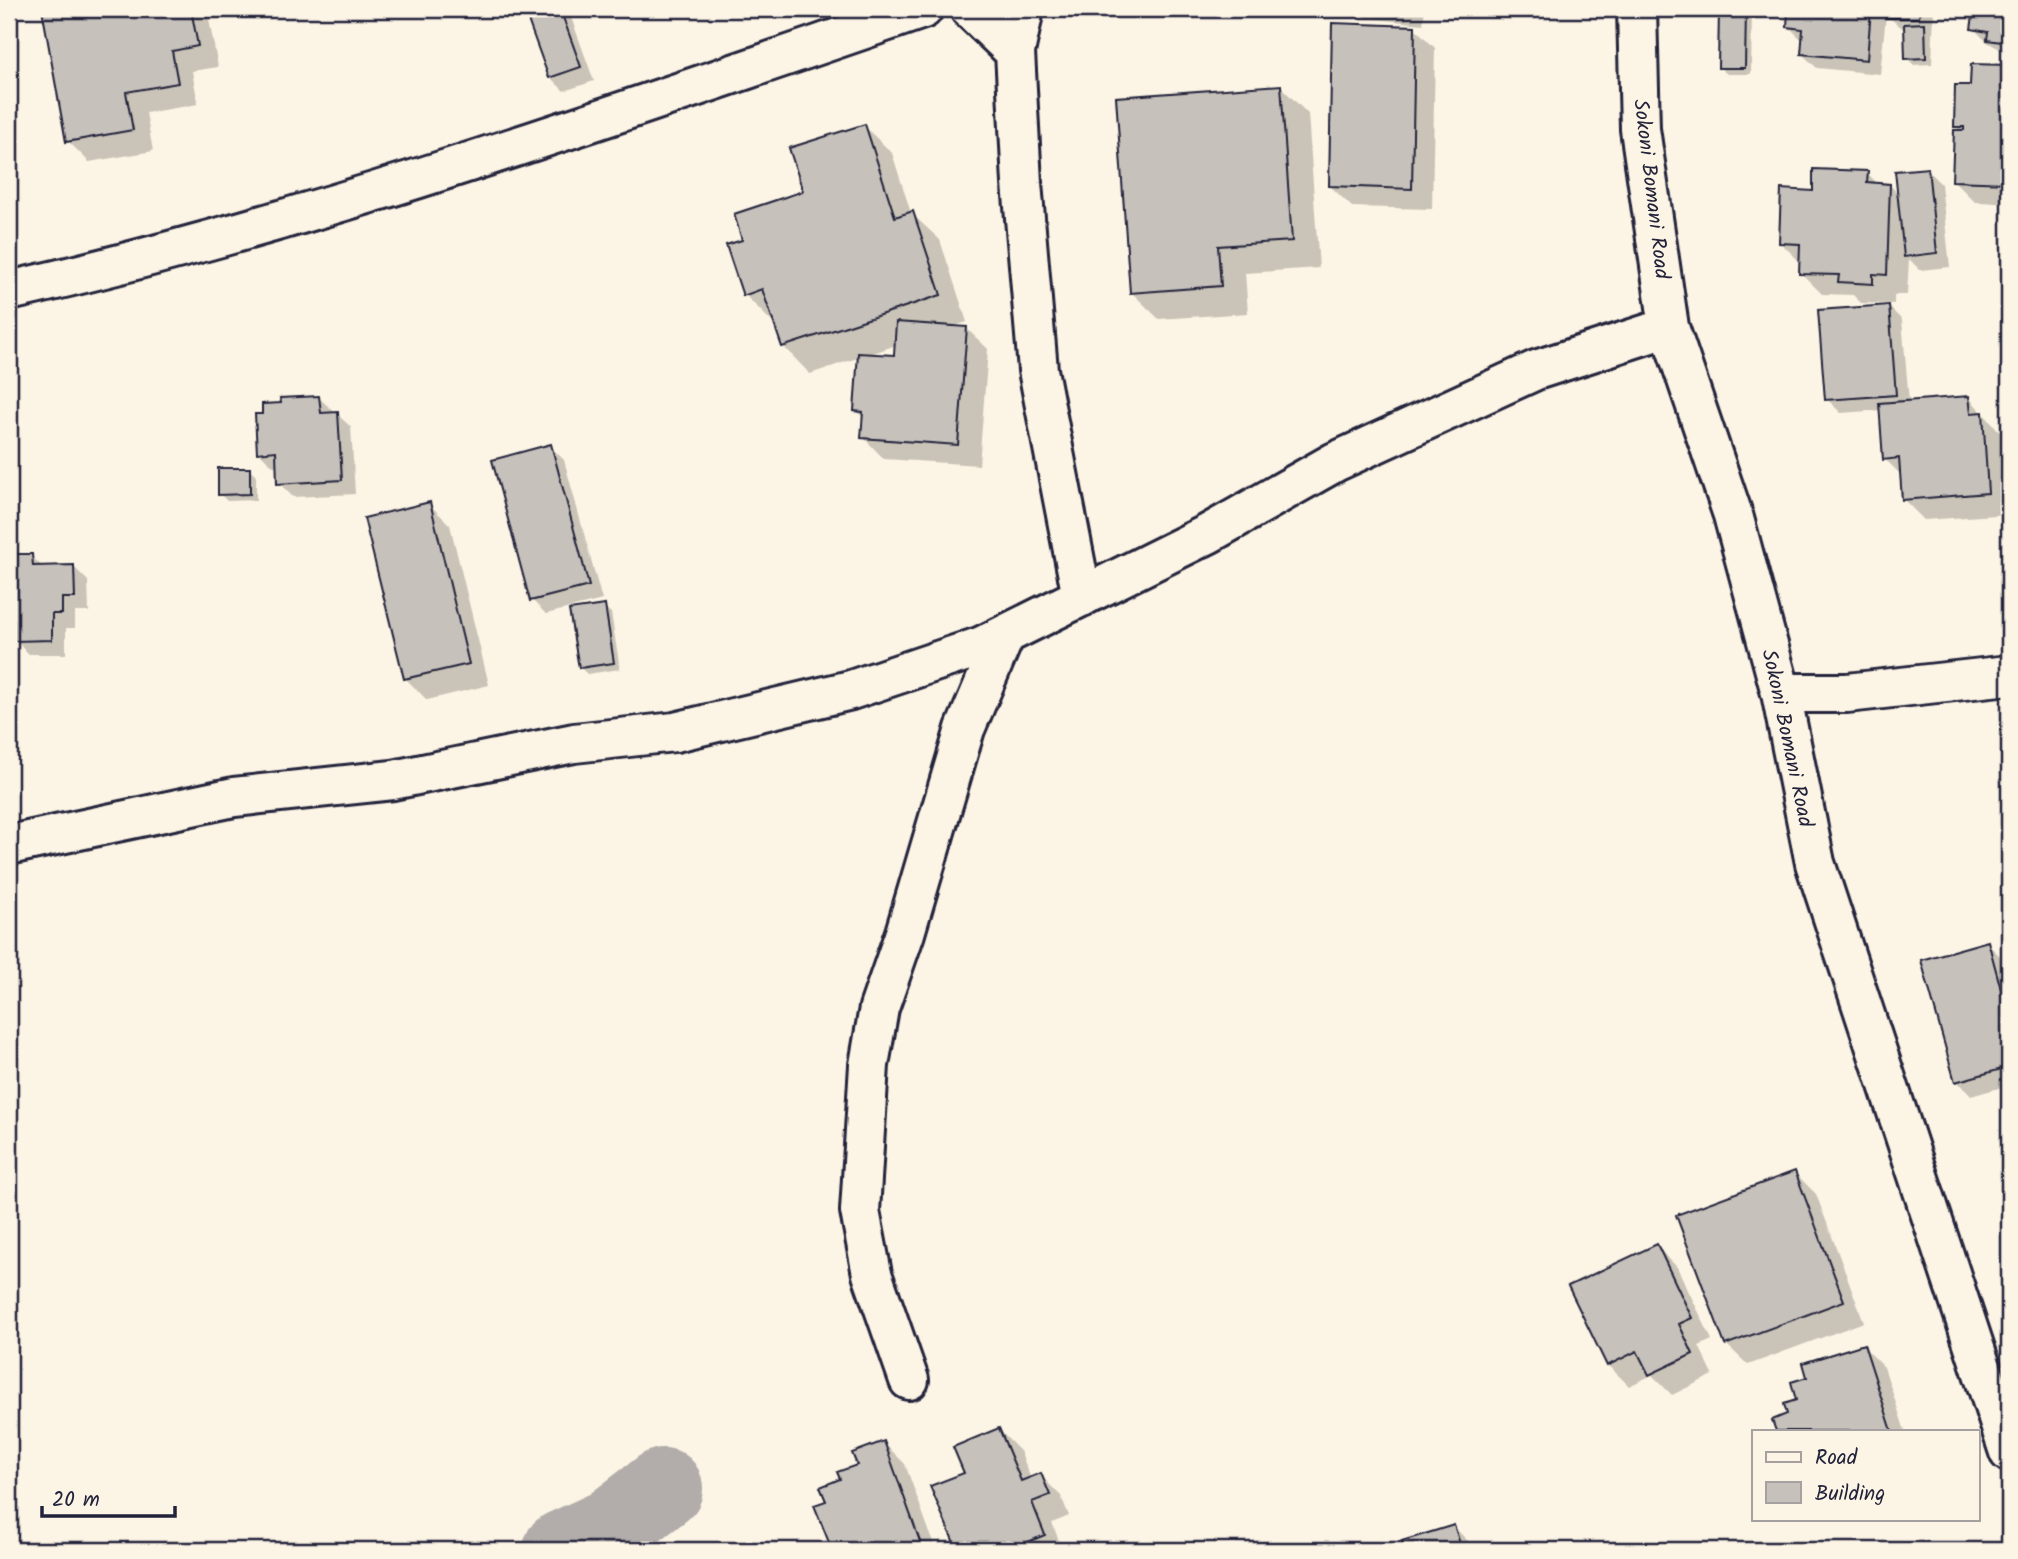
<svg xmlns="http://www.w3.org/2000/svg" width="2018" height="1559" viewBox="0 0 2018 1559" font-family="Kalam,sans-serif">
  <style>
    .shadow { fill: #0003; fill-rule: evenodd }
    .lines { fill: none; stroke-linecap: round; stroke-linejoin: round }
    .river { stroke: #b2adab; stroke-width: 80 }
    .building { fill: #c6c1bb; stroke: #22223b; stroke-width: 2 }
    .street-casing { stroke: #22223b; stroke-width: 44 }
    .street { stroke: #fcf5e5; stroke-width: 38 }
    .labels { text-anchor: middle; stroke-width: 6; stroke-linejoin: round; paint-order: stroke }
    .street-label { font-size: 21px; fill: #22223b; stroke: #fcf5e5 }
  </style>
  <rect width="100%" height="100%" fill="#fcf5e5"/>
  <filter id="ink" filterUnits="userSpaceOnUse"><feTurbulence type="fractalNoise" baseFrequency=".0143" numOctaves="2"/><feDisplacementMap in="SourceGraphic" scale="14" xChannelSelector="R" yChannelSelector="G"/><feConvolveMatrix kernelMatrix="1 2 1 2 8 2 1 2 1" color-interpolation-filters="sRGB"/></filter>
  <g filter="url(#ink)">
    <path class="shadow" d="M 44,9 L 207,9 L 218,67 L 192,71 L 198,104 L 146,113 L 153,151 L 89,162 L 68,141 Z
      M 526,9 L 568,9 L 594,81 L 564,91 L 550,77 Z
      M 1357,9 L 1425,9 L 1423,24 L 1366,18 Z
      M 1721,9 L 1752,9 L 1751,74 L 1727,74 L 1720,68 Z
      M 1790,9 L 1934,9 L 1932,64 L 1914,65 L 1907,58 L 1906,31 L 1886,15 L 1880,74 L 1817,68 L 1802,54 L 1804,42 L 1788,26 Z
      M 1976,9 L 2009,9 L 2009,54 L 1987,42 L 1973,28 Z
      M 1414,27 L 1435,48 L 1432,209 L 1352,207 L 1330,186 Z
      M 1972,66 L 2009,67 L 2009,203 L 1975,202 L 1954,181 L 1961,132 L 1955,126 L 1972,87 Z
      M 1281,87 L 1308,114 L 1319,268 L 1245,273 L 1248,313 L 1159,319 L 1131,292 Z
      M 864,126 L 892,153 L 911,213 L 940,240 L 967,322 L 951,327 L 966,328 L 988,349 L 979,465 L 884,459 L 863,437 L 864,419 L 856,410 L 860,357 L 810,374 L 783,346 L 775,321 L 772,322 L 745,295 L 745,241 L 805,192 ZM 896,345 L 895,357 L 868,355 Z
      M 1927,170 L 1941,184 L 1950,267 L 1920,270 L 1909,259 L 1907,295 L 1894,295 L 1894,304 L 1861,303 L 1853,295 L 1822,294 L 1801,273 L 1801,263 L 1781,243 L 1814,193 L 1867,173 L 1879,185 L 1890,185 L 1899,195 Z
      M 1888,306 L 1902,320 L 1909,402 L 1969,398 L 2003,435 L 2009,514 L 1924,520 L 1903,499 L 1902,476 L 1885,459 L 1881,410 L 1841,413 L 1827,399 Z
      M 319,398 L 351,427 L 355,494 L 293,497 L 279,483 L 278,466 L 273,466 L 259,452 Z
      M 550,446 L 564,460 L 602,600 L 546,614 L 532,600 Z
      M 249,469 L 256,476 L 256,500 L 227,501 L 220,494 Z
      M 429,504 L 450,525 L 489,685 L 427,700 L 406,679 Z
      M 9,556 L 31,556 L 43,567 L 74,567 L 88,581 L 89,612 L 75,612 L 75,628 L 66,628 L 66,654 L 29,654 L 15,640 L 16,652 L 9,652 Z
      M 604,607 L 611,613 L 620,669 L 587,674 L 581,668 Z
      M 1987,943 L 2001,957 L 2009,986 L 2009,1085 L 1971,1096 L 1957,1081 Z
      M 1795,1173 L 1816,1194 L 1864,1322 L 1748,1365 L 1726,1344 Z
      M 1656,1246 L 1677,1267 L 1712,1340 L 1699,1346 L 1713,1375 L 1672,1395 L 1652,1375 L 1629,1386 L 1608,1365 Z
      M 1863,1346 L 1884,1367 L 1905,1431 L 1778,1431 L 1775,1421 L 1790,1415 L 1810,1378 Z
      M 999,1430 L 1020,1451 L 1031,1479 L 1040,1475 L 1061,1496 L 1069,1516 L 1052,1523 L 1062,1548 L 1069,1545 L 1075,1550 L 959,1550 L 932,1487 L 967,1474 Z
      M 884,1443 L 905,1464 L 936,1550 L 834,1550 L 817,1506 L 829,1502 L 843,1480 Z
      M 1454,1527 L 1468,1541 L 1471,1550 L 1407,1550 L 1404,1542 Z
      M 1305,1546 L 1309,1550 L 1293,1550 Z"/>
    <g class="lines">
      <path class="river" d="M 563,1550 L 611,1528 L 663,1488"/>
    </g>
    <path class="building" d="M 42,9 L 191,9 L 198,46 L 172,51 L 178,83 L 126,92 L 133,130 L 66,142 Z
      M 524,9 L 560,9 L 581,67 L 549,78 Z
      M 1719,9 L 1746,9 L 1745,68 L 1718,68 Z
      M 1788,9 L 1871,9 L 1867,60 L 1801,54 L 1803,29 L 1787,27 Z
      M 1886,9 L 1920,9 L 1919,18 L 1886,18 Z
      M 1974,9 L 2009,9 L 2009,43 L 1987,40 L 1988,32 L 1971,29 Z
      M 1332,23 L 1415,26 L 1412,189 L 1329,186 Z
      M 1925,23 L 1926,58 L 1905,59 L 1904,24 Z
      M 1971,64 L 2009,65 L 2009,183 L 1952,181 L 1954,130 L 1964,130 L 1964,127 L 1954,127 L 1955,85 L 1970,85 Z
      M 1281,85 L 1292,241 L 1218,246 L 1221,286 L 1130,293 L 1116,97 Z
      M 865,124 L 895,217 L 913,211 L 941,295 L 782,347 L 762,289 L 743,296 L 726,245 L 742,240 L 734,214 L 803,191 L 789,148 Z
      M 1928,168 L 1937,253 L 1904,257 L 1895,171 Z
      M 1813,169 L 1868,171 L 1867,182 L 1890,184 L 1887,275 L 1873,274 L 1873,284 L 1838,282 L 1839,275 L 1799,274 L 1800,244 L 1779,243 L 1781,189 L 1813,191 Z
      M 1889,305 L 1896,395 L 1825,400 L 1818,310 Z
      M 896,322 L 967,327 L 958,445 L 861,438 L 863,412 L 854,411 L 858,353 L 894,355 Z
      M 319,396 L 321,413 L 338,412 L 342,480 L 277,484 L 276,451 L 257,453 L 255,414 L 262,414 L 262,404 L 281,403 L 280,398 Z
      M 1969,396 L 1971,413 L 1983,412 L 1988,493 L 1902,500 L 1899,458 L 1883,460 L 1879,403 Z
      M 551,444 L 589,586 L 530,601 L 492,460 Z
      M 218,468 L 250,468 L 250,494 L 218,495 Z
      M 430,502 L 469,664 L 404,679 L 364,518 Z
      M 9,554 L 32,554 L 33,566 L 74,565 L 75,598 L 62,598 L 62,614 L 52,614 L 52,640 L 14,641 L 14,621 L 9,621 Z
      M 605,605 L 614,663 L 579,668 L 569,610 Z
      M 1988,941 L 2009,1019 L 2009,1067 L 1955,1082 L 1921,960 Z
      M 1795,1171 L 1844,1301 L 1725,1345 L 1676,1215 Z
      M 1657,1244 L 1692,1318 L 1679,1324 L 1693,1354 L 1649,1375 L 1637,1351 L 1607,1366 L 1568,1286 Z
      M 1864,1344 L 1892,1431 L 1776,1431 L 1772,1420 L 1787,1414 L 1784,1404 L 1796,1400 L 1791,1382 L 1807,1377 L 1803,1363 Z
      M 999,1428 L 1021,1481 L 1041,1473 L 1050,1495 L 1032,1502 L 1045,1535 L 1013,1548 L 1013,1550 L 957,1550 L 930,1486 L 964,1473 L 953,1447 Z
      M 884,1441 L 923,1550 L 832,1550 L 814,1505 L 826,1501 L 820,1487 L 840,1479 L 837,1472 L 857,1465 L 852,1453 Z
      M 1454,1525 L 1462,1550 L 1405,1550 L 1402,1541 Z"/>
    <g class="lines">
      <defs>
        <path id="street" d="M 970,9 L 1015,52
          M 1024,9 L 1015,52 L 1022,183 L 1038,370 L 1082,597
          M 1637,9 L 1640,129 L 1669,327 L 1733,515 L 1781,693 L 1815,863 L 2009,1452
          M 9,291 C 320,220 621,112 923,9
          M 1781,693 L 1847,693 L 2009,675
          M 9,845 L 234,797 L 393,780 L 574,743 L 675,732 L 851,690 L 982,646 L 1208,534 L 1335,462 L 1536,370 L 1669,327
          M 909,1380 L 872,1274 L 860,1211 L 869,1065 L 879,1008 L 905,933 L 965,729 L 1005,635"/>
      </defs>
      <use href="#street" class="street-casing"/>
      <use href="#street" class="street"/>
    </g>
  </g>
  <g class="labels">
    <g class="street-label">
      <text transform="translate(1652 189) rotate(83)" y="7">Sokoni Bomani Road</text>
      <text transform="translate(1788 738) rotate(78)" y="7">Sokoni Bomani Road</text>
    </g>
  </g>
  <rect width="2018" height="1559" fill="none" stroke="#fcf5e5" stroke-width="35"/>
  <rect x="18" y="18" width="1983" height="1524" fill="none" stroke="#22223b" stroke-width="2.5" filter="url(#ink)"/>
  <rect x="1752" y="1430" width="228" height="91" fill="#fcf5e5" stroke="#a5a1a1" stroke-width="2"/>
  <rect x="1766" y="1452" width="35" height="10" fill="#fcf5e5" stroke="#a5a1a1" stroke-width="2"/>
  <text x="1815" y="1464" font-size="21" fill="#22223b">Road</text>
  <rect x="1766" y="1482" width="35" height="21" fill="#c6c1bb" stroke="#a5a1a1" stroke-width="2"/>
  <text x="1815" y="1500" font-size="21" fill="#22223b">Building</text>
  <path d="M42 1506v10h133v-10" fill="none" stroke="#22223b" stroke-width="3.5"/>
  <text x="52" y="1506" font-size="21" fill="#22223b" stroke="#fcf5e5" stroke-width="5" paint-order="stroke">20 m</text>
</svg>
